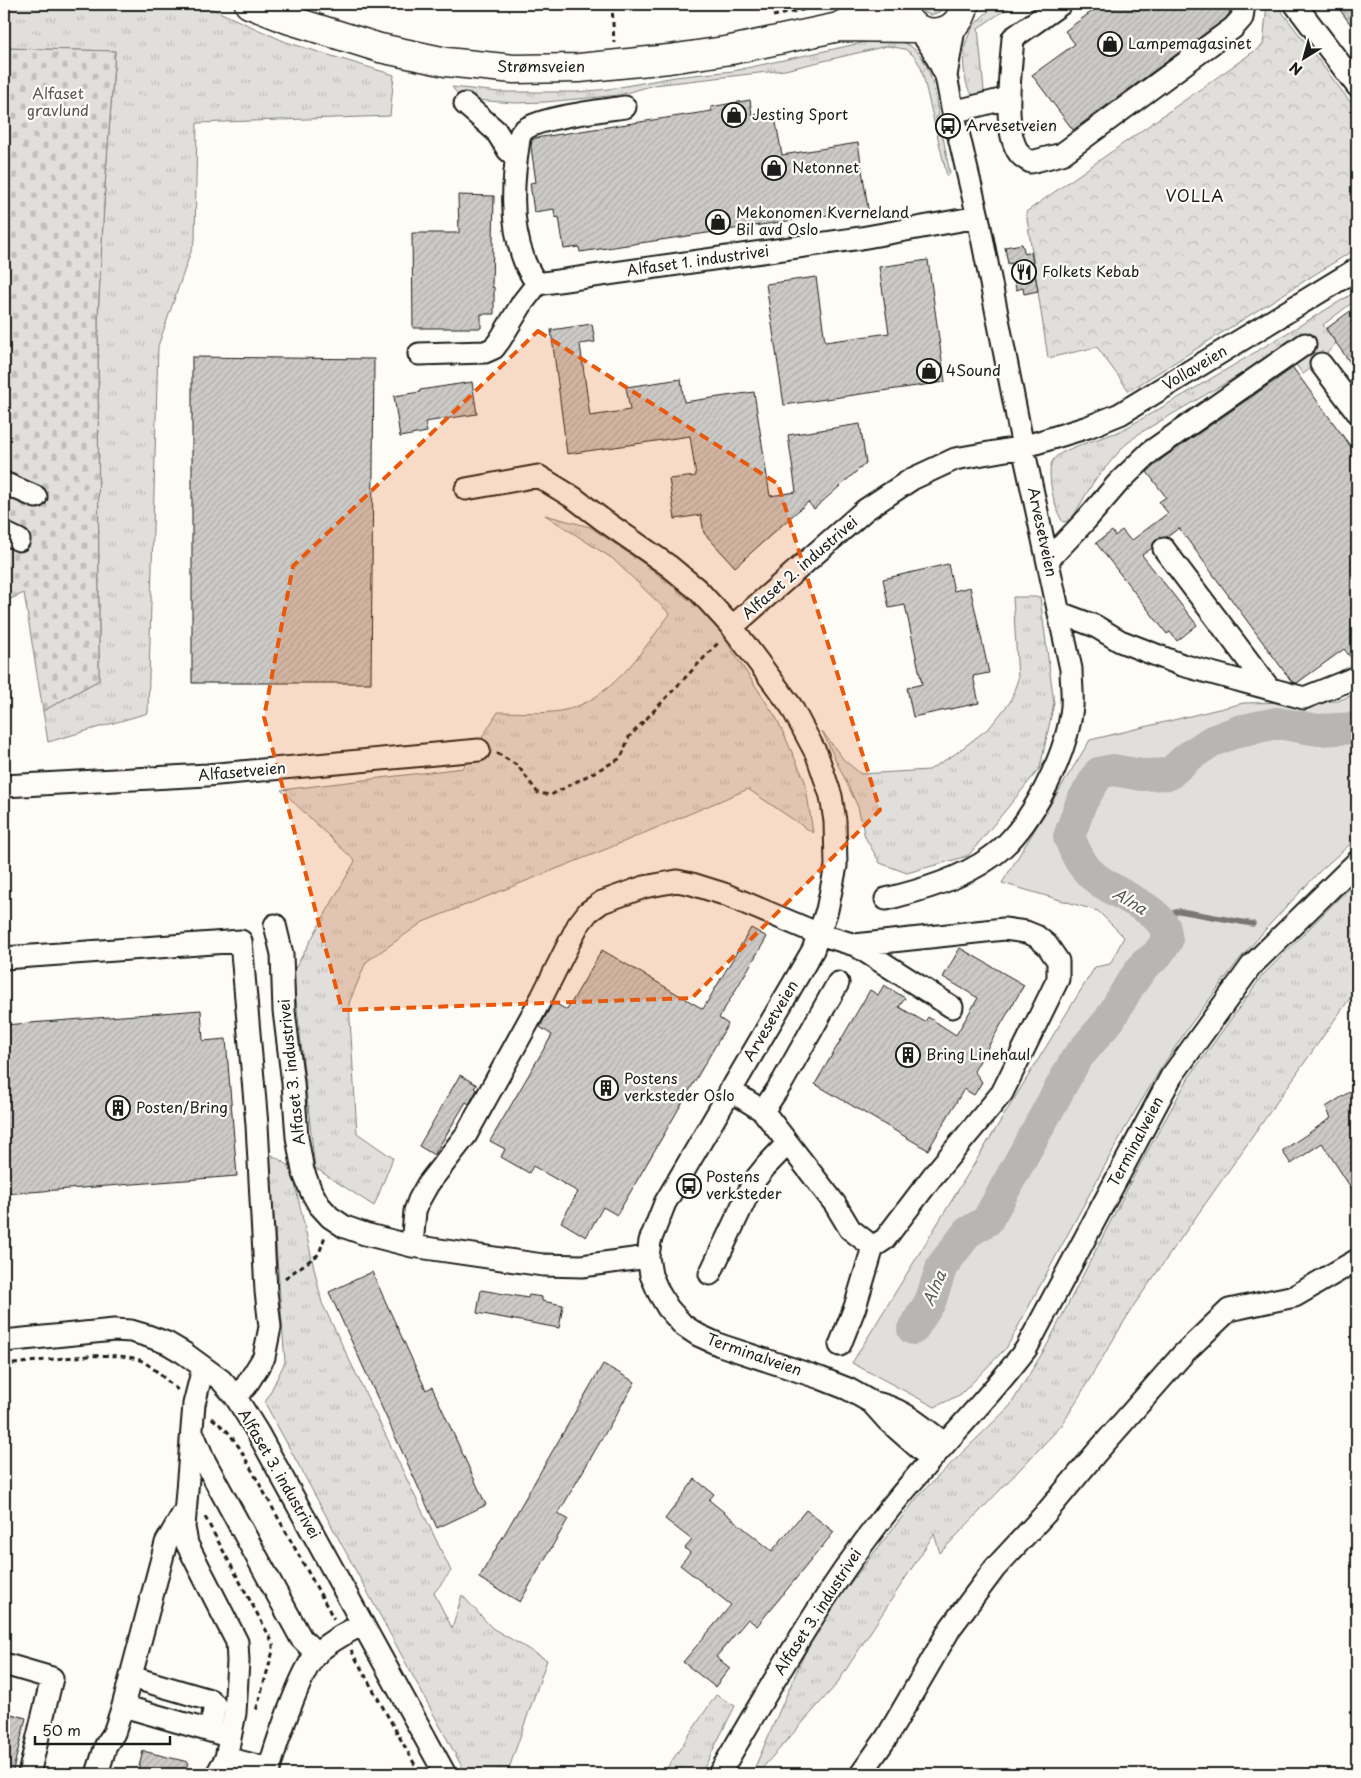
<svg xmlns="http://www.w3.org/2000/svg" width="1361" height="1778" viewBox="0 0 1361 1778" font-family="'Playpen Sans',sans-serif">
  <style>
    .grass { fill: url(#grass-tufts); stroke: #7e7e7c }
    .forest { fill: url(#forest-crowns); stroke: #7e7e7c }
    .cemetery { fill: url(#cemetery-stones); stroke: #7e7e7c }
    .green { fill: #e0dfdb; stroke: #7e7e7c }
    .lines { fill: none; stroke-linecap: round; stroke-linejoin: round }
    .stream { stroke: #797876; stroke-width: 5.5 }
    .river { stroke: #b7b6b2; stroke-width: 32 }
    .building { fill: url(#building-hatch); stroke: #1c1c1c }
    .minor-casing { stroke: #1c1c1c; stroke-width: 25 }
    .major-casing { stroke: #1c1c1c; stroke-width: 31 }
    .path { stroke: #1c1c1c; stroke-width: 3; stroke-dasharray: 5 4; stroke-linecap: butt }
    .minor { stroke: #fdfcf7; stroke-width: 21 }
    .major { stroke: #fdfcf7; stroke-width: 28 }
    .marked { fill: #e8590c; fill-opacity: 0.2; stroke: #e8590c; stroke-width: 4; stroke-dasharray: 10 6; stroke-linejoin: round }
    .labels { text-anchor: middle; stroke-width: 4.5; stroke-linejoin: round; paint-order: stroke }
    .poi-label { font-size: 15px; fill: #1c1c1c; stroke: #fdfcf7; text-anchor: start }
    .street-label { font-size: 15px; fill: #1c1c1c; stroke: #fdfcf7 }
    .park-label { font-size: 15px; fill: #575655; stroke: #fdfcf7 }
    .neighbourhood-label { font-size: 16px; letter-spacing: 1px; fill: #1c1c1c; stroke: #fdfcf7 }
    .water-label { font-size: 16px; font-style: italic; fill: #5a5a58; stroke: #fdfcf7 }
  </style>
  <defs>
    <pattern id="grass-tufts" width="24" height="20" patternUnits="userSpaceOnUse" patternTransform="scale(1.25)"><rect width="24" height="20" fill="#e0dfdb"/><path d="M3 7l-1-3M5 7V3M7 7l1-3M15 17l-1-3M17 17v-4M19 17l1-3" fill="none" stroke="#c0bfbb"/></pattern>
    <pattern id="forest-crowns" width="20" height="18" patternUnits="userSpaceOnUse" patternTransform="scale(1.25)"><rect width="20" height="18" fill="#e0dfdb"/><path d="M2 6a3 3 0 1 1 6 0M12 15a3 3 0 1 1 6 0" fill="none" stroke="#c0bfbb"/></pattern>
    <pattern id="cemetery-stones" width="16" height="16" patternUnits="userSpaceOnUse" patternTransform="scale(1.25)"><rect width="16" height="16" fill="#e0dfdb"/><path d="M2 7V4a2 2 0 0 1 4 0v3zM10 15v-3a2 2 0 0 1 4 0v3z" fill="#c0bfbb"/></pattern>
    <pattern id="building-hatch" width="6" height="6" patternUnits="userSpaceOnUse" patternTransform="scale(1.25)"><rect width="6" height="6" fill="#cccbc8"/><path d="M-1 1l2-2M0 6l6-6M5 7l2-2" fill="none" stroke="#afaeab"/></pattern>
  </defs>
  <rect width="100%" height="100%" fill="#fdfcf7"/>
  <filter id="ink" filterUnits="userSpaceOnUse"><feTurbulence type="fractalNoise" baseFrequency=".02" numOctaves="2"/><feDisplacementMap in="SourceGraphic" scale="10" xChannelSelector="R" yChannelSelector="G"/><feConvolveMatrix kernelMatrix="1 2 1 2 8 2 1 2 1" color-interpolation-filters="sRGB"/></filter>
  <g filter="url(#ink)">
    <path class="grass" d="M 4,4 L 201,4 L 286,42 L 394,75 L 390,116 L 197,123 L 195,240 L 158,346 L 148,713 L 48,742 L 43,711 L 99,680 L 98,315 L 105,186 L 115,51 L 4,48 Z
      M 919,4 L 944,4 L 939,12 L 931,15 L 923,12 Z
      M 999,4 L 1014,4 L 978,28 L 984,91 L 976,96 C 967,92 967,85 965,76 C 959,43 971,21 999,4 Z
      M 875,40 C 883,41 894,39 902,42 C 931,52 934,91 939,116 L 936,117 L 937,122 L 938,122 L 940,132 L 942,132 L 950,174 L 947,176 L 921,67 L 914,56 L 905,49 L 887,46 L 785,70 L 654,85 L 620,95 L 545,102 L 515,103 L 475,100 L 459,96 L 452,87 L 499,92 L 577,92 L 609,89 L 675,77 L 733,71 Z
      M 1357,291 L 1357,299 L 1323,325 L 1336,343 C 1326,355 1316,365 1303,374 L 1294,362 L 1312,348 L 1302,332 L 1241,374 L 1140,433 L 1124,446 L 1094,481 L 1074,515 L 1068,521 L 1063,522 C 1055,512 1045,471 1053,460 C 1063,446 1109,438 1126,428 C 1204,384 1280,337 1357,291 Z
      M 545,515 L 590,527 L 649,567 L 711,618 L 777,719 L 805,781 L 813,833 L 748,789 L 609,848 L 423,922 L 366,962 L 349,1003 L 357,1133 L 393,1158 L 374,1206 L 315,1168 L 293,972 L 355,861 L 281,790 L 463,768 L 498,712 C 515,712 543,714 560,711 C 611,702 641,652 670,614 L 613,559 Z
      M 1013,597 L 1040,597 L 1054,703 L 1040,768 L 968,856 L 907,873 L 880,863 L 865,837 L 858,807 L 822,731 L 844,760 L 861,774 L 929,770 L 955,754 L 990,727 L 1010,702 L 1018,679 Z
      M 1357,880 L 1357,988 L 1134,1305 L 1062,1425 L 940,1553 L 934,1534 L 836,1685 L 757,1774 L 752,1774 L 816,1627 L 920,1494 L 1010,1406 L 1046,1347 L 1138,1168 L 1189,1077 L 1262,976 Z
      M 269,1153 L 291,1167 L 322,1303 L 451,1571 L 434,1593 L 452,1628 L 462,1595 L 492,1628 L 547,1660 L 507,1774 L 466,1774 L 265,1403 L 285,1362 Z
      M 716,1695 L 735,1706 L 701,1774 L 663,1774 Z"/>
    <path class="forest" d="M 1267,4 L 1276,4 L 1357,111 L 1357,248 L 1129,391 L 1097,347 L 1048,358 L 1026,212 L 1263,45 Z"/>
    <path class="cemetery" d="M 4,48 L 115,51 L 105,186 L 98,315 L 99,680 L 43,711 L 24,593 L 4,602 Z"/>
    <path class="green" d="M 1357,693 L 1357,838 L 1321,870 L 1272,922 L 1239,960 L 1190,1025 L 1160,1070 L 1124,1130 L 1007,1347 L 961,1394 L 935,1407 L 852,1363 L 1095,967 L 1110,964 L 1124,937 L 1098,911 L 1002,883 L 1090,740 L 1244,703 L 1338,701 Z"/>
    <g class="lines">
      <path class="stream" d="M 1155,918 L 1180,911 L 1253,924"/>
      <path class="river" d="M 913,1329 L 930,1302 L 942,1266 L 968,1232 L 987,1221 L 1076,1059 L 1110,1019 L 1129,986 L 1145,964 L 1156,956 L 1167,941 C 1166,937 1166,930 1164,926 C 1152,904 1107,892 1088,871 C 1079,862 1074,849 1069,837 L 1081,803 L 1099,773 L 1113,770 L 1142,775 L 1169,774 L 1188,757 L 1212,741 L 1239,731 L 1277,723 L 1318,730 L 1357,728"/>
    </g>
    <path class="building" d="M 1102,4 L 1231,4 L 1229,14 L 1225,19 L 1073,130 L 1032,75 L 1075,44 L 1065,31 Z
      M 1349,4 L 1357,4 L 1357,33 L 1340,10 Z
      M 750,100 L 752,115 L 774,112 L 782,155 L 858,143 L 868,209 L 580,252 L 579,247 L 564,249 L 559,217 L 555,218 L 554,209 L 534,212 L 530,183 L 536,182 L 531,147 L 532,140 L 535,138 L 712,111 L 711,107 Z
      M 458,195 L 494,196 L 492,287 L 494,287 L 494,314 L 481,314 L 481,328 L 413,328 L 412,233 L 459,233 Z
      M 1022,244 L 1025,254 L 1031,252 L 1038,291 L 1024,294 L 1023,288 L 1016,290 L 1012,263 L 1008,264 L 1005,247 Z
      M 928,260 L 945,382 L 784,405 L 766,284 L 816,277 L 825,342 L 889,333 L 879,267 Z
      M 1357,306 L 1357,372 L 1326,329 Z
      M 592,324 L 595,342 L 580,344 L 590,416 L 630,410 L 626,387 L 681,379 L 684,402 L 754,392 L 770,496 L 796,492 L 788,435 L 860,424 L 866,463 L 814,509 L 808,502 L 735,567 L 704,533 L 701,515 L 675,519 L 669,479 L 696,476 L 690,436 L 567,454 L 551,330 Z
      M 192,357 L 374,359 L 371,683 L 192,683 Z
      M 1293,368 L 1357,455 L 1357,665 L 1344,649 L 1297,683 L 1292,682 L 1179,528 L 1167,537 L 1157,539 L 1153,544 L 1152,548 L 1142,555 L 1197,625 L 1177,641 L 1170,632 L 1167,634 L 1096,543 L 1112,531 L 1115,536 L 1122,530 L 1131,541 L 1168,513 L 1159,502 L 1166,497 L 1147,472 L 1163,458 Z
      M 472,382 L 477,414 L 425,422 L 427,432 L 400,437 L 394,396 L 420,392 L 420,390 Z
      M 948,564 L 954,591 L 970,587 L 989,673 L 973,676 L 979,703 L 913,717 L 907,688 L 922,684 L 905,605 L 889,608 L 883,579 Z
      M 751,928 L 767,937 L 719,1018 L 728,1024 L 617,1215 L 603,1207 L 586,1237 L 561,1222 L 578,1192 L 533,1166 L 529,1173 L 501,1157 L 505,1149 L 490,1141 L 552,1035 L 540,1027 L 553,1002 L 567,1010 L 602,950 L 703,1009 Z
      M 960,948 L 1024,985 L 974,1071 L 982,1082 L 974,1095 L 964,1089 L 928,1150 L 815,1084 L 870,990 L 878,995 L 884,985 L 905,998 L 899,1007 L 925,1022 L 928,1017 L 956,1035 L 978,998 L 943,977 Z
      M 201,1010 L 203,1041 L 226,1039 L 237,1176 L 4,1194 L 4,1025 Z
      M 460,1075 L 477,1085 L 474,1088 L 477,1090 L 469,1104 L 466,1102 L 434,1155 L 419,1146 Z
      M 1357,1087 L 1357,1197 L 1322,1143 L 1291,1164 L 1282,1151 L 1331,1118 L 1326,1107 Z
      M 372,1272 L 426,1390 L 432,1387 L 486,1505 L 437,1528 L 329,1292 Z
      M 481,1290 L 528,1298 L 529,1295 L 542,1297 L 542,1301 L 563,1305 L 559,1328 L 477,1313 Z
      M 603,1364 L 635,1382 L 558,1514 L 568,1519 L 520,1602 L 479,1578 Z
      M 695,1479 L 714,1494 L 709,1500 L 772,1551 L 806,1510 L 834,1532 L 757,1626 L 748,1619 L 716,1657 L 730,1668 L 715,1687 L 683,1662 L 731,1605 L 680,1565 L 690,1553 L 685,1548 L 692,1540 L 665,1519 Z
      M 4,1712 L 26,1718 L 12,1774 L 4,1774 Z
      M 143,1751 L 188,1762 L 185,1774 L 137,1774 Z"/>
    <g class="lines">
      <defs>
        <path id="minor" d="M 1061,4 L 1013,38 C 1011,66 1002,130 1019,153 C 1021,157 1027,160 1031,162 L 1062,154 L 1233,28 L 1242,18 L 1244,4
          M 1295,4 L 1357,86
          M 946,76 L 955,23
          M 465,104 L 496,131 L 508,150 L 516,157
          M 953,112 L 1008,98
          M 537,284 C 532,276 527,269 524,260 C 509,221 513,179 519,139 C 520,136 520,134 522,132 C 533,118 605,110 625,107
          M 419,354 L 485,352 L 494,348 L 500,340 L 523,302 L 537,284 L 861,238 L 978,217
          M 1321,364 L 1357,412
          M 4,483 L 36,497
          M 466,489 L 538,476 L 574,498 L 603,520 L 669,566 L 698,590 L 732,627 L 791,706 L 817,755 L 831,796 L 835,821 L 836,866 L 827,910 L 813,950 L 665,1203 L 650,1241 L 648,1257 L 651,1275 L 659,1293 L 668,1308 L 683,1325 L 698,1335 L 720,1345 L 820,1378 L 848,1389 L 871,1402 L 888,1421 L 931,1459
          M 4,533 L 19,540
          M 1164,549 L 1269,688
          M 1048,560 L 1086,520 L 1118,483 L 1150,452 L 1305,344
          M 1060,613 L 1095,626 L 1120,641 L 1182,665 L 1304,698 L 1357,677
          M 732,627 L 865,510 L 912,479 L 955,459 L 1023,447 L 1088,427 L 1120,414 L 1357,269
          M 4,786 L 207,775 L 479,750
          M 886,899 C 922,890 961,879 991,857 C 1031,829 1067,754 1072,707 C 1073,694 1071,681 1071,669 L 1023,447 L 978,217 L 952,107 L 946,76 L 933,50 L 920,31
          M 275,925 L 282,954 L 284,1011 L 293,1083 L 297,1137 L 303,1171 L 311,1191 L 319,1205 L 330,1217 L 345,1227 L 365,1234 L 412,1246 L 543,1265 L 582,1266 L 648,1257
          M 855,945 L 952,1007
          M 4,958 L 241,941 L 257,1125 L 266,1291 L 270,1327 L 264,1357 L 246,1386 L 235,1396
          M 730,1090 L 763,1111 L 835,1204 L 850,1229 L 873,1247
          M 763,1111 L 783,1081 L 838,983
          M 412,1246 L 415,1211 L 419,1200 L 428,1184 L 466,1135 L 542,997 L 578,925 L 588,912 L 602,902 L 644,887 L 677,881 L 692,884 L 724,894 L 819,934 L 855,945 L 1004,929 L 1026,932 L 1036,936 L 1047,945 L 1058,961 L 1058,979 L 1002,1093 L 932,1177 L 885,1239 L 873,1247 L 855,1307 L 840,1345
          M 710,1274 L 754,1181 L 766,1166 L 788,1143
          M 4,1341 L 114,1330 L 131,1331 L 148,1336 L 167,1343 L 184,1353 L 221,1380 L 235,1396 L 258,1433 L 445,1774
          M 203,1368 L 194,1404 L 184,1527 L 187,1544 L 237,1642 L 238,1661 L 235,1713 L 226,1758 L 217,1774
          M 871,1402 C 902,1407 921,1426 945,1444
          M 194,1436 L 204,1460 L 301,1638 L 317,1654
          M 4,1664 L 52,1678 L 29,1774
          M 131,1677 L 210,1700 L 215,1705 L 210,1731
          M 123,1706 L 224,1735
          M 226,1758 L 269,1769
          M 97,1774 L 106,1745 L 114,1733 L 123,1706 L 166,1543 L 185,1510
          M 268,1774 C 274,1749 301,1670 317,1653 C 330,1641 347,1632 363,1624
          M 719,1774 C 769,1690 817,1603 877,1525 C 923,1463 979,1411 1026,1349 L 1171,1077 L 1252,965 L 1357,862
          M 861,1774 L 887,1737 L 951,1627 L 995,1568 L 1046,1513 L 1096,1453 L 1183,1354 L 1229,1310 L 1295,1296 L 1357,1260"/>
        <path id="major" d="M 249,4 L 290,20 L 380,48 L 446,62 L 514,69 L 579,68 L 669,59 L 731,50 L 839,27 L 914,28
          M 901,4 C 907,42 961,42 964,4
          M 840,26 L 883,4"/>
      </defs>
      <use href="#minor" class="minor-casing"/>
      <use href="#major" class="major-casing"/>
      <path class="path" d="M 612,4 L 614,43
        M 773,16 L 821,6
        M 497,753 L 518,766 L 538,793 L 551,795 L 621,758 L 629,737 L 719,642
        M 285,1278 L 319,1254 L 325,1236
        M 4,1365 C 35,1362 116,1348 142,1361 C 155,1368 166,1381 178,1390
        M 212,1418 L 228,1432 L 239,1447 L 334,1619
        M 205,1517 L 273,1643 L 273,1651 L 256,1711
        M 351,1650 L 420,1774"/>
      <use href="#minor" class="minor"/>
      <use href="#major" class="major"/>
    </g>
  </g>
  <path class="marked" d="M 538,331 L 778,484 L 880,810 L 692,998 L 342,1010 L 264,717 L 293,566 Z"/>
  <defs>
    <symbol id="shop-ring" viewBox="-11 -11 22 22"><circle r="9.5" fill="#fdfcf7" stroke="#1c1c1c" stroke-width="1.5"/><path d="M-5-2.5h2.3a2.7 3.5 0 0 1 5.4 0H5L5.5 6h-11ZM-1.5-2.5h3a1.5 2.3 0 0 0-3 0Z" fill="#1c1c1c"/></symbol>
    <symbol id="bus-ring" viewBox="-11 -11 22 22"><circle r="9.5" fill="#fdfcf7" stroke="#1c1c1c" stroke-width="1.5"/><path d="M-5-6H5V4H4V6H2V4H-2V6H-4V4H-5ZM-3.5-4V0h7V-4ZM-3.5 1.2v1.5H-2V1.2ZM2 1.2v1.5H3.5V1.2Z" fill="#1c1c1c"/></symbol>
    <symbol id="restaurant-ring" viewBox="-11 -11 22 22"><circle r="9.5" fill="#fdfcf7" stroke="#1c1c1c" stroke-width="1.5"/><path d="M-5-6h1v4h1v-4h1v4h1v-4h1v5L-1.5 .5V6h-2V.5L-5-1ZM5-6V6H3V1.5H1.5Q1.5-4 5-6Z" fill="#1c1c1c"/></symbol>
    <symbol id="building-ring" viewBox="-11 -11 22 22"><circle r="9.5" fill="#fdfcf7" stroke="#1c1c1c" stroke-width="1.5"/><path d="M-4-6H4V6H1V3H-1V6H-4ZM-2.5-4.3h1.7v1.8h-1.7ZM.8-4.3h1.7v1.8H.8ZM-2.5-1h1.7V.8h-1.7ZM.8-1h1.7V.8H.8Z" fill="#1c1c1c"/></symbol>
  </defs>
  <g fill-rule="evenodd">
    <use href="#shop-ring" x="1096" y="30" width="28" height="28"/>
    <use href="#shop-ring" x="720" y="101" width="28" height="28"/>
    <use href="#bus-ring" x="934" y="112" width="28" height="28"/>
    <use href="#shop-ring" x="760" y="154" width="28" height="28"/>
    <use href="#shop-ring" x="704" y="208" width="28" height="28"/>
    <use href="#restaurant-ring" x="1010" y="258" width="28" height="28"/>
    <use href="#shop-ring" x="915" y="357" width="28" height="28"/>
    <use href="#building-ring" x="894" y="1041" width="28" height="28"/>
    <use href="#building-ring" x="592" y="1074" width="28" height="28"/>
    <use href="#building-ring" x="104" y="1094" width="28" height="28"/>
    <use href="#bus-ring" x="675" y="1172" width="28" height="28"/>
  </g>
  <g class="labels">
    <g class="poi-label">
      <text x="1128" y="49">Lampemagasinet</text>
      <text x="752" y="120">Jesting Sport</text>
      <text x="966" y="131">Arvesetveien</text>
      <text x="792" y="173">Netonnet</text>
      <text x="736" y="218">Mekonomen Kverneland<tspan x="736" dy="17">Bil avd Oslo</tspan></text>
      <text x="1042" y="277">Folkets Kebab</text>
      <text x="946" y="376">4Sound</text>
      <text x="926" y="1060">Bring Linehaul</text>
      <text x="624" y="1084">Postens<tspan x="624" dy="17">verksteder Oslo</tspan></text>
      <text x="136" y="1113">Posten/Bring</text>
      <text x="706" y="1182">Postens<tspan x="706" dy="17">verksteder</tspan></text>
    </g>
    <g class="street-label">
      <text x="541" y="72">Strømsveien</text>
      <text transform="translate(698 261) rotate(-8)" y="5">Alfaset 1. industrivei</text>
      <text transform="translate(1195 368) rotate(-31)" y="5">Vollaveien</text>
      <text transform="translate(1042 532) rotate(78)" y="5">Arvesetveien</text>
      <text transform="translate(800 568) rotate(-41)" y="5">Alfaset 2. industrivei</text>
      <text transform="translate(242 772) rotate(-5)" y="5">Alfasetveien</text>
      <text transform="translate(771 1021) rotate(-59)" y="5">Arvesetveien</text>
      <text transform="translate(292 1072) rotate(-96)" y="5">Alfaset 3. industrivei</text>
      <text transform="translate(1136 1142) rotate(-62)" y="5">Terminalveien</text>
      <text transform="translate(754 1355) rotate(19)" y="5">Terminalveien</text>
      <text transform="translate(279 1474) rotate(60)" y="5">Alfaset 3. industrivei</text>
      <text transform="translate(818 1612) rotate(-57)" y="5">Alfaset 3. industrivei</text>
    </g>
    <g class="park-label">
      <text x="58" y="99">Alfaset<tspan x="58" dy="17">gravlund</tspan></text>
    </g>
    <g class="neighbourhood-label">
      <text x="1195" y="202">VOLLA</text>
    </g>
    <g class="water-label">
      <text transform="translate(1130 901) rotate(31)" y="6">Alna</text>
      <text transform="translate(934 1288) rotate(-67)" y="6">Alna</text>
    </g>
  </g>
  <rect width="1361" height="1778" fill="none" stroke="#fdfcf7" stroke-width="20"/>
  <rect x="10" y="10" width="1341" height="1758" fill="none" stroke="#1c1c1c" stroke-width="2" filter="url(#ink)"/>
  <g transform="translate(1304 58) rotate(217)" stroke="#fdfcf7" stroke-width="4" paint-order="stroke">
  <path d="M0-4L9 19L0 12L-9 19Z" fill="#1c1c1c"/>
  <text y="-8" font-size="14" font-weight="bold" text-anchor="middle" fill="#1c1c1c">N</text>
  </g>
  <path d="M35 1736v8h135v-8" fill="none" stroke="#1c1c1c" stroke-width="2.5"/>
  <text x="42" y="1736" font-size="15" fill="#1c1c1c" stroke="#fdfcf7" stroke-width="4" paint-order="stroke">50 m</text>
</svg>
